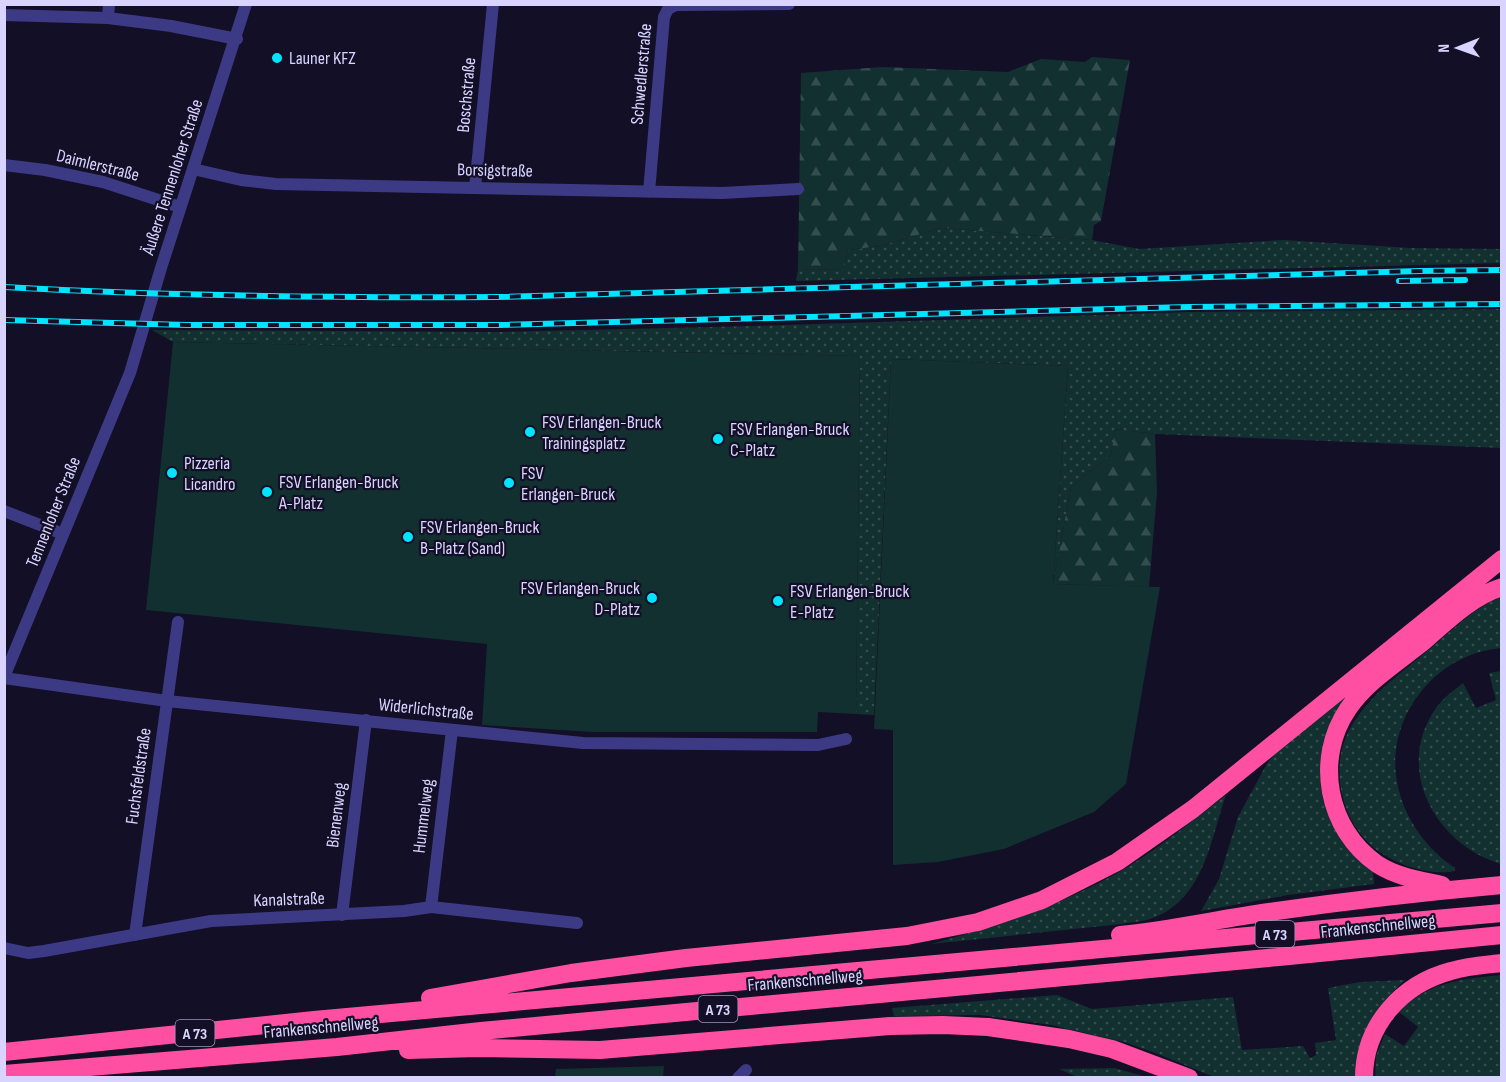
<svg xmlns="http://www.w3.org/2000/svg" width="1506" height="1082" viewBox="0 0 1506 1082" font-family="'Sofia Sans Condensed',sans-serif">
  <style>
    .grass { fill: url(#grass-dots) }
    .forest { fill: url(#forest-firs) }
    .garden { fill: #12302f }
    .lines { fill: none; stroke-linecap: round; stroke-linejoin: round }
    .minor { stroke: #3d3a85; stroke-width: 12 }
    .highway { stroke: #ff4fa3; stroke-width: 18 }
    .rail-casing { stroke: #00e5ff; stroke-width: 6 }
    .rail { stroke: #130f26; stroke-width: 4; stroke-dasharray: 11; stroke-linecap: butt }
    .poi-dot { fill: #00e5ff; stroke: #130f26; stroke-width: 2 }
    .labels { text-anchor: middle; stroke-width: 4.5; stroke-linejoin: round; paint-order: stroke }
    .shield { fill: #130f26; stroke: #9e99be; stroke-width: 1.5 }
    .shield-label { font-size: 16px; font-weight: bold; fill: #d9d4ff }
    .poi-label { font-size: 18px; fill: #d9d4ff; stroke: #130f26; text-anchor: start }
    .street-label { font-size: 18px; fill: #d9d4ff; stroke: #130f26 }
  </style>
  <defs>
    <pattern id="grass-dots" width="8" height="8" patternUnits="userSpaceOnUse" patternTransform="scale(1.5)"><rect width="8" height="8" fill="#12302f"/><path d="M2 2h.1M6 6h.1" fill="none" stroke="#344d4e" stroke-width="1.8" stroke-linecap="round"/></pattern>
    <pattern id="forest-firs" width="22" height="20" patternUnits="userSpaceOnUse" patternTransform="scale(1.5)"><rect width="22" height="20" fill="#12302f"/><path d="M5 1l3.5 6h-7zM16 11l3.5 6h-7z" fill="#344d4e"/></pattern>
  </defs>
  <rect width="100%" height="100%" fill="#130f26"/>
  <path class="grass" d="M 941,228 L 1092,240 L 1139,249 L 1284,240 L 1411,248 L 1502,249 L 1501,263 L 796,281 L 798,270 L 844,269 L 848,250 L 881,246 Z
    M 1501,309 L 1501,448 L 1155,434 L 1115,429 L 1111,455 L 1071,487 L 1053,584 L 1068,366 L 891,359 L 874,715 L 856,714 L 860,356 L 173,342 L 152,330 L 499,332 L 753,326 L 1188,312 Z
    M 1501,597 L 1501,648 C 1434,654 1383,720 1398,787 C 1406,821 1427,849 1455,868 L 1455,871 C 1432,876 1400,866 1381,853 C 1362,840 1348,819 1343,798 C 1324,725 1383,688 1431,648 C 1453,630 1474,607 1501,597 Z
    M 1501,671 L 1501,864 C 1436,845 1393,769 1436,708 C 1443,698 1453,691 1463,683 L 1476,708 L 1496,700 L 1489,673 Z
    M 1345,697 C 1340,708 1332,718 1328,730 C 1308,787 1327,835 1373,872 L 1374,884 L 1288,895 L 1201,911 L 1219,879 L 1238,817 L 1265,767 L 1274,754 Z
    M 1226,795 C 1210,841 1204,901 1150,919 C 1141,922 1131,922 1122,924 L 931,944 C 999,925 1065,904 1126,868 C 1162,846 1193,820 1226,795 Z
    M 1501,975 L 1501,1077 L 1375,1078 L 1376,1056 L 1385,1034 L 1404,1046 L 1418,1027 L 1399,1012 C 1427,982 1463,979 1501,975 Z
    M 1405,980 C 1370,1013 1361,1030 1356,1077 L 1214,1077 L 1158,1054 L 1124,1042 L 1051,1025 L 980,1015 L 894,1016 L 892,1008 L 1057,995 L 1092,1009 L 1233,997 L 1242,1050 L 1303,1046 L 1310,1058 L 1316,1055 L 1315,1043 L 1336,1040 L 1328,988 L 1360,982 Z
    M 1114,1068 L 1147,1077 L 1077,1077 L 1059,1069 Z"/>
  <path class="forest" d="M 1092,57 L 1130,60 L 1101,221 L 1094,225 L 1092,240 L 941,228 L 881,246 L 848,250 L 844,269 L 798,270 L 801,73 L 882,67 L 1008,72 L 1041,59 L 1085,62 Z
    M 1115,429 L 1155,434 L 1157,492 L 1149,587 L 1053,584 L 1071,487 L 1111,455 Z"/>
  <path class="garden" d="M 173,342 L 860,356 L 856,714 L 818,712 L 817,732 L 592,732 L 482,725 L 487,644 L 146,610 Z
    M 891,359 L 1068,366 L 1053,584 L 1160,587 L 1126,784 L 1094,812 L 1004,849 L 938,862 L 893,865 L 893,730 L 874,729 Z
    M 664,1066 L 663,1077 L 555,1077 L 556,1069 Z"/>
  <g class="lines">
    <path class="minor" d="M 4,15 L 108,18 L 171,26 L 237,39
      M 108,18 L 109,4
      M 4,165 L 45,170 L 103,182 L 180,207
      M 193,169 L 241,180 L 276,184 L 722,193 L 798,189
      M 475,188 L 493,4
      M 649,192 L 664,17 L 668,9 L 676,5 L 789,4
      M 4,511 L 63,534
      M 4,677 L 130,373 L 161,268 L 246,4
      M 4,678 L 167,701 L 583,743 L 818,745 L 846,739
      M 431,907 L 452,730
      M 342,915 L 366,720
      M 135,935 L 178,622
      M 4,948 L 28,953 L 44,951 L 211,921 L 404,911 L 431,907 L 577,923
      M 738,1078 L 746,1070"/>
    <path class="highway" d="M 1442,885 C 1419,880 1397,877 1377,864 C 1327,829 1314,759 1348,709 C 1366,682 1398,662 1423,642 C 1447,621 1471,597 1502,587
      M 1120,935 C 1170,930 1219,919 1269,912 C 1346,901 1424,892 1502,885
      M 430,998 L 571,973 L 686,958 L 907,936 L 978,922 L 1042,900 L 1117,862 L 1193,809 L 1502,559
      M 408,1050 L 477,1048 L 600,1050 L 890,1026 L 943,1025 L 988,1027 L 1069,1039 L 1112,1049 L 1189,1078
      M 4,1052 L 314,1020 L 1502,913
      M 4,1074 L 337,1047 L 481,1031 L 1279,957 L 1502,935
      M 1364,1078 C 1364,1025 1402,984 1451,971 C 1467,966 1485,965 1502,963"/>
    <defs>
      <path id="rail" d="M 1399,281 L 1465,280
        M 4,287 C 168,296 333,298 497,297 L 1420,271 L 1502,270
        M 4,320 L 187,325 L 499,325 L 1188,307 L 1502,304"/>
    </defs>
    <use href="#rail" class="rail-casing"/>
    <use href="#rail" class="rail"/>
  </g>
  <g class="poi-dot">
    <circle cx="277" cy="58" r="6"/>
    <circle cx="530" cy="432" r="6"/>
    <circle cx="718" cy="439" r="6"/>
    <circle cx="172" cy="473" r="6"/>
    <circle cx="509" cy="483" r="6"/>
    <circle cx="267" cy="492" r="6"/>
    <circle cx="408" cy="537" r="6"/>
    <circle cx="652" cy="598" r="6"/>
    <circle cx="778" cy="601" r="6"/>
  </g>
  <g class="labels">
    <g class="shield">
      <rect x="1255.5" y="921" width="39" height="26" rx="4.5"/>
      <rect x="698.5" y="996" width="39" height="26" rx="4.5"/>
      <rect x="175.5" y="1020" width="39" height="26" rx="4.5"/>
    </g>
    <g class="shield-label">
      <text x="1275" y="940">A 73</text>
      <text x="718" y="1015">A 73</text>
      <text x="195" y="1039">A 73</text>
    </g>
    <g class="poi-label">
      <text x="289" y="64">Launer KFZ</text>
      <text x="542" y="428">FSV Erlangen-Bruck<tspan x="542" dy="21">Trainingsplatz</tspan></text>
      <text x="730" y="435">FSV Erlangen-Bruck<tspan x="730" dy="21">C-Platz</tspan></text>
      <text x="184" y="469">Pizzeria<tspan x="184" dy="21">Licandro</tspan></text>
      <text x="521" y="479">FSV<tspan x="521" dy="21">Erlangen-Bruck</tspan></text>
      <text x="279" y="488">FSV Erlangen-Bruck<tspan x="279" dy="21">A-Platz</tspan></text>
      <text x="420" y="533">FSV Erlangen-Bruck<tspan x="420" dy="21">B-Platz (Sand)</tspan></text>
      <text x="640" y="594" text-anchor="end">FSV Erlangen-Bruck<tspan x="640" dy="21">D-Platz</tspan></text>
      <text x="790" y="597">FSV Erlangen-Bruck<tspan x="790" dy="21">E-Platz</tspan></text>
    </g>
    <g class="street-label">
      <text transform="translate(641 74) rotate(-85)" y="6">Schwedlerstraße</text>
      <text transform="translate(466 95) rotate(-85)" y="6">Boschstraße</text>
      <text transform="translate(98 165) rotate(14)" y="6">Daimlerstraße</text>
      <text transform="translate(495 170) rotate(1)" y="6">Borsigstraße</text>
      <text transform="translate(172 177) rotate(-72)" y="6">Äußere Tennenloher Straße</text>
      <text transform="translate(53 512) rotate(-68)" y="6">Tennenloher Straße</text>
      <text transform="translate(426 709) rotate(6)" y="6">Widerlichstraße</text>
      <text transform="translate(138 776) rotate(-82)" y="6">Fuchsfeldstraße</text>
      <text transform="translate(336 815) rotate(-83)" y="6">Bienenweg</text>
      <text transform="translate(423 816) rotate(-83)" y="6">Hummelweg</text>
      <text transform="translate(289 899) rotate(-2)" y="6">Kanalstraße</text>
      <text transform="translate(1378 926) rotate(-6)" y="6">Frankenschnellweg</text>
      <text transform="translate(805 980) rotate(-5)" y="6">Frankenschnellweg</text>
      <text transform="translate(321 1027) rotate(-5)" y="6">Frankenschnellweg</text>
    </g>
  </g>
  <rect width="1506" height="1082" fill="none" stroke="#d9d4ff" stroke-width="12"/>
  <g transform="translate(1458 48) rotate(269)" stroke="#130f26" stroke-width="4.5" paint-order="stroke">
  <path d="M0-4.5L10 22L0 15L-10 22Z" fill="#d9d4ff"/>
  <text y="-9" font-size="16" font-weight="bold" text-anchor="middle" fill="#d9d4ff">N</text>
  </g>
</svg>
